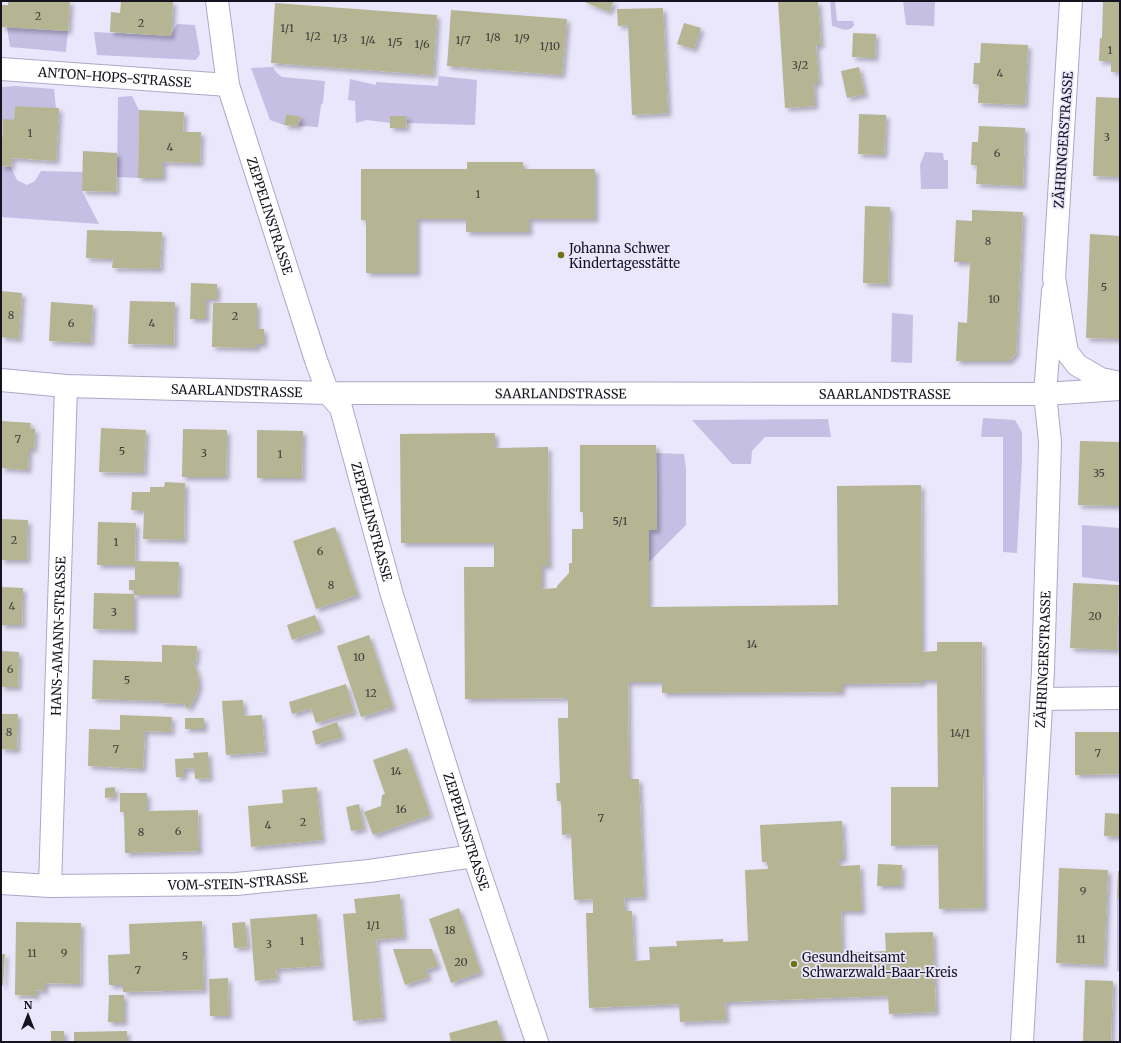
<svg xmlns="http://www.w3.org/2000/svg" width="1121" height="1043" viewBox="0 0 1121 1043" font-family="Merriweather,serif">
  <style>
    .green { fill: #c5bfe4 }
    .building { fill: #b5b593; filter: url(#shadow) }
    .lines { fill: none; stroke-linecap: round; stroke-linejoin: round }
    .minor-casing { stroke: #aca7c8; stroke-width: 24 }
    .tertiary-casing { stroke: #aca7c8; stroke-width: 24 }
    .secondary-casing { stroke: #aca7c8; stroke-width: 24 }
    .minor { stroke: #fff; stroke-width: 22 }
    .tertiary { stroke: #fff; stroke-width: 22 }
    .secondary { stroke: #fff; stroke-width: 22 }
    .poi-dot { fill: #737013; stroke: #eae7fc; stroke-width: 1.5 }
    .labels { text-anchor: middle; stroke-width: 3.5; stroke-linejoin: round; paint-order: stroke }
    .number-label { font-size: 11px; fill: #3d3c3c }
    .street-label { font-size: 13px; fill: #15131f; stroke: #eae7fc }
    .poi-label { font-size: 13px; fill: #15131f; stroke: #eae7fc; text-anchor: start }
  </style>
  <defs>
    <filter id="shadow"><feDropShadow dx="3.5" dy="3.5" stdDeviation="2" flood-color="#0004"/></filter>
  </defs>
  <rect width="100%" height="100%" fill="#eae7fc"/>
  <path class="green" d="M 830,1 L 835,1 L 837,21 L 853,21 L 854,25 C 849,34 840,28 832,26 Z
    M 903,1 L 935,1 L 934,26 L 906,25 Z
    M 177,24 L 195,25 L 200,54 L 196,60 L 97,55 L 94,32 L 170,36 Z
    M 7,27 L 68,31 L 66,52 L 10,47 Z
    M 273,67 L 276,72 L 282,77 L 325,81 L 323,103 L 321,105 L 318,127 L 298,126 L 300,117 L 286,114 L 284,125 L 270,120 L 251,68 Z
    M 439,76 L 477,80 L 475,125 L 406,123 L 407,116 L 390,116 L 390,123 L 367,120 L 356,123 L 355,101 L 348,100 L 350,79 L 376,85 L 376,82 L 438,86 Z
    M 16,86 L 54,89 L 56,108 L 15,106 L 14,120 L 3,120 L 1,145 L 1,87 Z
    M 132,96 L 139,110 L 138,178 L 117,177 L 118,97 Z
    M 925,152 L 943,153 L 944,160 L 948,160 L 948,189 L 921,189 L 920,165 Z
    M 1,166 L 11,167 L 17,180 L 27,185 L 35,181 L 41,171 L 83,172 L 82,191 L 99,224 L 1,217 Z
    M 892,313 L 913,315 L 912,363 L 891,362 Z
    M 983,418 L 1015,420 L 1022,432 L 1022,461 L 1017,553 L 1003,552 L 1003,437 L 981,437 Z
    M 828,419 L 831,437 L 765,437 L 752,451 L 751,464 L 732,464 L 692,420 Z
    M 656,453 L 684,454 L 686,468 L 686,525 L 649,562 L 649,530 L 657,529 Z
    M 1082,525 L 1120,528 L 1120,582 L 1082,577 Z
    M 1117,898 L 1120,898 L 1120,972 L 1117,971 Z"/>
  <path class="building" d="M 8,1 L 70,1 L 68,31 L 1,27 L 1,5 L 8,5 Z
    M 121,1 L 173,1 L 171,36 L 110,32 L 111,12 L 120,13 Z
    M 582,1 L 614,1 L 609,12 Z
    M 778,1 L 818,1 L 821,45 L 816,45 L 819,83 L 814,83 L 815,106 L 785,108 Z
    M 1103,1 L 1120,1 L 1120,72 L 1111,72 L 1111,61 L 1099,61 L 1100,38 L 1102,38 Z
    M 275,3 L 437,15 L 433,75 L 271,63 Z
    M 663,8 L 668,113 L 632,115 L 628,25 L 618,26 L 617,9 Z
    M 451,10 L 567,19 L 562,75 L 447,66 Z
    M 684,23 L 701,28 L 694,49 L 677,44 Z
    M 853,33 L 876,34 L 875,58 L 852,57 Z
    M 981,43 L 1028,45 L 1025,105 L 978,103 L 979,84 L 973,84 L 974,63 L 980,63 Z
    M 859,67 L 865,94 L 847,98 L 841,71 Z
    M 1096,97 L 1120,98 L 1120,177 L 1093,176 Z
    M 15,106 L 59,108 L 56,161 L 12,158 L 11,167 L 1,166 L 3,119 L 14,120 Z
    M 139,110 L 184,112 L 183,132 L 201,132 L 200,163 L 163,162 L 163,178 L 138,178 Z
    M 286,114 L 301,117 L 298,126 L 284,125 Z
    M 859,114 L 886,115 L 884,155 L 858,154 Z
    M 390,116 L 407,116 L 406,128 L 390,128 Z
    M 979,126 L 1025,128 L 1023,186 L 976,184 L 977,165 L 971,165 L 972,142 L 978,142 Z
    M 83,151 L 117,153 L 116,192 L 82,191 Z
    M 467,162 L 523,162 L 523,169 L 595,169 L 595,219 L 529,219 L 529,232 L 466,232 L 466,219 L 417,219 L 417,273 L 366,273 L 366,220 L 361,220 L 361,169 L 467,169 Z
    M 865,206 L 890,207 L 888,284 L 863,283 Z
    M 972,210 L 1023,212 L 1016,353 L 1009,361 L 956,361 L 958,322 L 967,323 L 970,262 L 954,262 L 956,220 L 972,221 Z
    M 87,230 L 162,232 L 160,269 L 112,268 L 113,259 L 86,258 Z
    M 1090,234 L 1120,236 L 1120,339 L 1086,338 Z
    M 191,283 L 217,284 L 217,299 L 206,299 L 206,319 L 190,319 Z
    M 1,291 L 22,293 L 19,339 L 1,337 Z
    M 130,301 L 175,302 L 174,345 L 128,344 Z
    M 51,302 L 93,305 L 91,343 L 49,341 Z
    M 213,303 L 257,303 L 257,329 L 264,329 L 264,344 L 257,344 L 257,348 L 212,347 Z
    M 1,421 L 31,423 L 30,429 L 35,429 L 34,449 L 29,449 L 28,470 L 1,468 Z
    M 101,428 L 146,430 L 144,473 L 99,472 Z
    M 183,429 L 227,430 L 226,477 L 182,477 Z
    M 257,430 L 303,431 L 302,478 L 257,478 Z
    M 495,433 L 495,448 L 548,447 L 549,566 L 542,566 L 542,589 L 557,588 L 557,586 L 569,573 L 569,563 L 572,563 L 572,529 L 583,529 L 583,512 L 580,512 L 580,445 L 656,445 L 657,530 L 649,530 L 649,607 L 838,605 L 837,486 L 921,485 L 922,652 L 937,651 L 937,642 L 982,642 L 984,908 L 939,909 L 938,845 L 891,846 L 891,787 L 938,787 L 937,680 L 922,680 L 922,683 L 842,684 L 842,692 L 662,693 L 662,682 L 628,682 L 629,779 L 639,779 L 644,897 L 624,898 L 625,911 L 632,911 L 634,961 L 650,960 L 649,947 L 677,946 L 676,941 L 723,939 L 723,942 L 748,941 L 745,870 L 768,869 L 767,862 L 762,862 L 760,825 L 842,821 L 844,859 L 838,859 L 839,866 L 860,865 L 862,911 L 841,911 L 842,953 L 886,951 L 885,933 L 933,932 L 936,1012 L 889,1014 L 888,996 L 725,1002 L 726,1020 L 680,1022 L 679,1004 L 589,1008 L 586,913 L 593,913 L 593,899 L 574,900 L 571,834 L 562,835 L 561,801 L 557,801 L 556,783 L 560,783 L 558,718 L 568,718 L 568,698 L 465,699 L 464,567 L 494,567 L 494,543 L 401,543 L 400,434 Z
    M 1080,441 L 1120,442 L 1120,506 L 1078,505 Z
    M 165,482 L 185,483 L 184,540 L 143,539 L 144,511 L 131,510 L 132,492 L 150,492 L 150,487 L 164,487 Z
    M 1,519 L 28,520 L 27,560 L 1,560 Z
    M 98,522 L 136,523 L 135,561 L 179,562 L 178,595 L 134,595 L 134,630 L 93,629 L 94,593 L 134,594 L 134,590 L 129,590 L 129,580 L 135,580 L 135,565 L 97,565 Z
    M 335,527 L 358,595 L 316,609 L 293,541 Z
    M 1073,583 L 1119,585 L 1117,650 L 1070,648 Z
    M 1,587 L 23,588 L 22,625 L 1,625 Z
    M 315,615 L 321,630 L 292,640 L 287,625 Z
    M 369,635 L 393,707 L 361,717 L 337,646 Z
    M 162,645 L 197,646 L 196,662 L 193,662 L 198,674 L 199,686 L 195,698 L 188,709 L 184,704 L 161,703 L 161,701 L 92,699 L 93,660 L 162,662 Z
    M 1,651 L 19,652 L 18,687 L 1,687 Z
    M 346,684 L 354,712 L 316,723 L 311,708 L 292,714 L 289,702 Z
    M 243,700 L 244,716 L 262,715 L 265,752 L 226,755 L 222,701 Z
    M 1,714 L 18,714 L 17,750 L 1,749 Z
    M 120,715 L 172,717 L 171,732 L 145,731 L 143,769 L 88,766 L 89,729 L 120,730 Z
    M 185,718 L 204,718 L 204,729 L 185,729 Z
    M 337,722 L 342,737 L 316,745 L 312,731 Z
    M 1075,732 L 1120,732 L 1120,774 L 1075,775 Z
    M 407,748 L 430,815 L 373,835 L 364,812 L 381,806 L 382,795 L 385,794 L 373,760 Z
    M 208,752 L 210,778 L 195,779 L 194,768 L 184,769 L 184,777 L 176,777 L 175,759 L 194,758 L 193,753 Z
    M 115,787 L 115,797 L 105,798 L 105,788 Z
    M 317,787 L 322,840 L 251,847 L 248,806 L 283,803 L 282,790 Z
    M 120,793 L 147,793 L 147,811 L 198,810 L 199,851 L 125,853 L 124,812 L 120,812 Z
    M 359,804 L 364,829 L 351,831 L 346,807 Z
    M 1105,813 L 1120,814 L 1120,837 L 1104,836 Z
    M 878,864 L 902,865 L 901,886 L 877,886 Z
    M 1059,868 L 1108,870 L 1104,965 L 1056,963 Z
    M 1118,871 L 1120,871 L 1120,898 L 1117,898 Z
    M 400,894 L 404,937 L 376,940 L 383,1018 L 353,1021 L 343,914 L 356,913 L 354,899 Z
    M 459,908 L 481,972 L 451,983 L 429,919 Z
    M 317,914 L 321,966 L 276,969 L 277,979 L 255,981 L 250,919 Z
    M 202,921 L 204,990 L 123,992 L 123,985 L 109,985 L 108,955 L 130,954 L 129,924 Z
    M 16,922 L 81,923 L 80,984 L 45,983 L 45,991 L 36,990 L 36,996 L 15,995 Z
    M 245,922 L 248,947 L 234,948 L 232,923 Z
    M 393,949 L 432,949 L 438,966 L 426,970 L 429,977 L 405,985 Z
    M 1,954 L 5,954 L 3,985 L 1,985 Z
    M 228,978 L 229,1016 L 210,1016 L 209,979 Z
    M 1085,980 L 1113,981 L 1111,1042 L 1083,1042 Z
    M 109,995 L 124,995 L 124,1022 L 108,1022 Z
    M 497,1020 L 503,1042 L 451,1042 L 449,1033 Z
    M 51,1031 L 64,1031 L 64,1042 L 51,1042 Z
    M 127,1031 L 127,1042 L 74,1042 L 74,1032 Z"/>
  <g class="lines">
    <defs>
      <g id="minor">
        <path id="s1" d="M 217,1 L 228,85 L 316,360 L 328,393 L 341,408 L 392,595 L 474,856 L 537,1042"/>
        <path id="s2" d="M 1,69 L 228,85"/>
        <path d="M 1042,699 L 1120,698"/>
        <path id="s3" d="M 1,883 L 50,886 L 236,884 L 369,871 L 474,856"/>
        <path id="s4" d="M 50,886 L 66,386"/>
        <path id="s5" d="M 1022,1042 L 1043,671 L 1050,442 L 1045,394"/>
      </g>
      <g id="tertiary">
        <path id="s6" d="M 1,380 L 66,386 L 328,393 L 1009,394 L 1045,394 L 1120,389"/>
        <path d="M 1045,394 L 1053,291"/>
      </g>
      <path id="secondary" d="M 1071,1 L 1054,278 L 1067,352 L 1077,365 L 1101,379 L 1120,383"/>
    </defs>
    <use href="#minor" class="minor-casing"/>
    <use href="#tertiary" class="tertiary-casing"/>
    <use href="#secondary" class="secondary-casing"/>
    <use href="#minor" class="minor"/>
    <use href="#tertiary" class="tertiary"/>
    <use href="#secondary" class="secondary"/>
  </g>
  <g class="poi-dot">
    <circle cx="561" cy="255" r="4"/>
    <circle cx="794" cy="964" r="4"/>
  </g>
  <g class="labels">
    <g class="number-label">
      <text x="38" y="20">2</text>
      <text x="141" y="27">2</text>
      <text x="287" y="32">1/1</text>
      <text x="313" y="40">1/2</text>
      <text x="493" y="41">1/8</text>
      <text x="340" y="42">1/3</text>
      <text x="522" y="42">1/9</text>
      <text x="368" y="44">1/4</text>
      <text x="463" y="44">1/7</text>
      <text x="395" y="46">1/5</text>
      <text x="422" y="48">1/6</text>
      <text x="550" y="50">1/10</text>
      <text x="1110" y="54">1</text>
      <text x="800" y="69">3/2</text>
      <text x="1000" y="77">4</text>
      <text x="30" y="137">1</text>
      <text x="1107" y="141">3</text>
      <text x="170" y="151">4</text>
      <text x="997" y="157">6</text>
      <text x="478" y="198">1</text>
      <text x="988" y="245">8</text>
      <text x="1104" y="291">5</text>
      <text x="994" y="303">10</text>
      <text x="11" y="319">8</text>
      <text x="235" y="320">2</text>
      <text x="71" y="327">6</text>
      <text x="152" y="327">4</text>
      <text x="18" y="443">7</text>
      <text x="122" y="455">5</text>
      <text x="204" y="457">3</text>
      <text x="280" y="458">1</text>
      <text x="1099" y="477">35</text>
      <text x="620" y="525">5/1</text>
      <text x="14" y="544">2</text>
      <text x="116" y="546">1</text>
      <text x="320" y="555">6</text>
      <text x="331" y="589">8</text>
      <text x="12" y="610">4</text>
      <text x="114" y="616">3</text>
      <text x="1095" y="620">20</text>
      <text x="752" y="648">14</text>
      <text x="359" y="661">10</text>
      <text x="10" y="673">6</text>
      <text x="127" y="684">5</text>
      <text x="371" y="697">12</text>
      <text x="9" y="736">8</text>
      <text x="960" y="737">14/1</text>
      <text x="116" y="753">7</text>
      <text x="1098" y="757">7</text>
      <text x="396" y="775">14</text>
      <text x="401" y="813">16</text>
      <text x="601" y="822">7</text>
      <text x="303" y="826">2</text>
      <text x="268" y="829">4</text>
      <text x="178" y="835">6</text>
      <text x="141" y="836">8</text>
      <text x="1083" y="895">9</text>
      <text x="373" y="929">1/1</text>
      <text x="450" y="934">18</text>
      <text x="1081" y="943">11</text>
      <text x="302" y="945">1</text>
      <text x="269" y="948">3</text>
      <text x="32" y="957">11</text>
      <text x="64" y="957">9</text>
      <text x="185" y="960">5</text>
      <text x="461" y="966">20</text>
      <text x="138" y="974">7</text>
    </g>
    <g class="street-label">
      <text dy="5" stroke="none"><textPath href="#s2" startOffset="114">ANTON-HOPS-STRASSE</textPath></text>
      <text transform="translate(1063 140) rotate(-86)" y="5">ZÄHRINGERSTRASSE</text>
      <text dy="5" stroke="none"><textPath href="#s1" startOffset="222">ZEPPELINSTRASSE</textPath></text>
      <text dy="5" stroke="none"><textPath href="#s6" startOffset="236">SAARLANDSTRASSE</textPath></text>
      <text dy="5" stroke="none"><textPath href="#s6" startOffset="560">SAARLANDSTRASSE</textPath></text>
      <text dy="5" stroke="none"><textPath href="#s6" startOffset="884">SAARLANDSTRASSE</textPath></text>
      <text dy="5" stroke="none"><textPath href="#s1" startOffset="546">ZEPPELINSTRASSE</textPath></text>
      <text dy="5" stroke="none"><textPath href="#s4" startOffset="250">HANS-AMANN-STRASSE</textPath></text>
      <text dy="5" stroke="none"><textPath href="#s5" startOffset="383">ZÄHRINGERSTRASSE</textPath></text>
      <text dy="5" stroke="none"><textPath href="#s1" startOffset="870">ZEPPELINSTRASSE</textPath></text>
      <text dy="5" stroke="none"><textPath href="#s3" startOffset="237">VOM-STEIN-STRASSE</textPath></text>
    </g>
    <g class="poi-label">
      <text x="569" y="253">Johanna Schwer<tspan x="569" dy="15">Kindertagesstätte</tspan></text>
      <text x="802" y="962">Gesundheitsamt<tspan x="802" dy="15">Schwarzwald-Baar-Kreis</tspan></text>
    </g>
  </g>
  <rect width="1121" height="1043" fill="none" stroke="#15131f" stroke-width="4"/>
  <g transform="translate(28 1015)" stroke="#eae7fc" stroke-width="3" paint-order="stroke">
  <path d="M0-3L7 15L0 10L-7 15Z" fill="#15131f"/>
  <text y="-6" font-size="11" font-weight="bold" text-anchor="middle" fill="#15131f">N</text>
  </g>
</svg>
